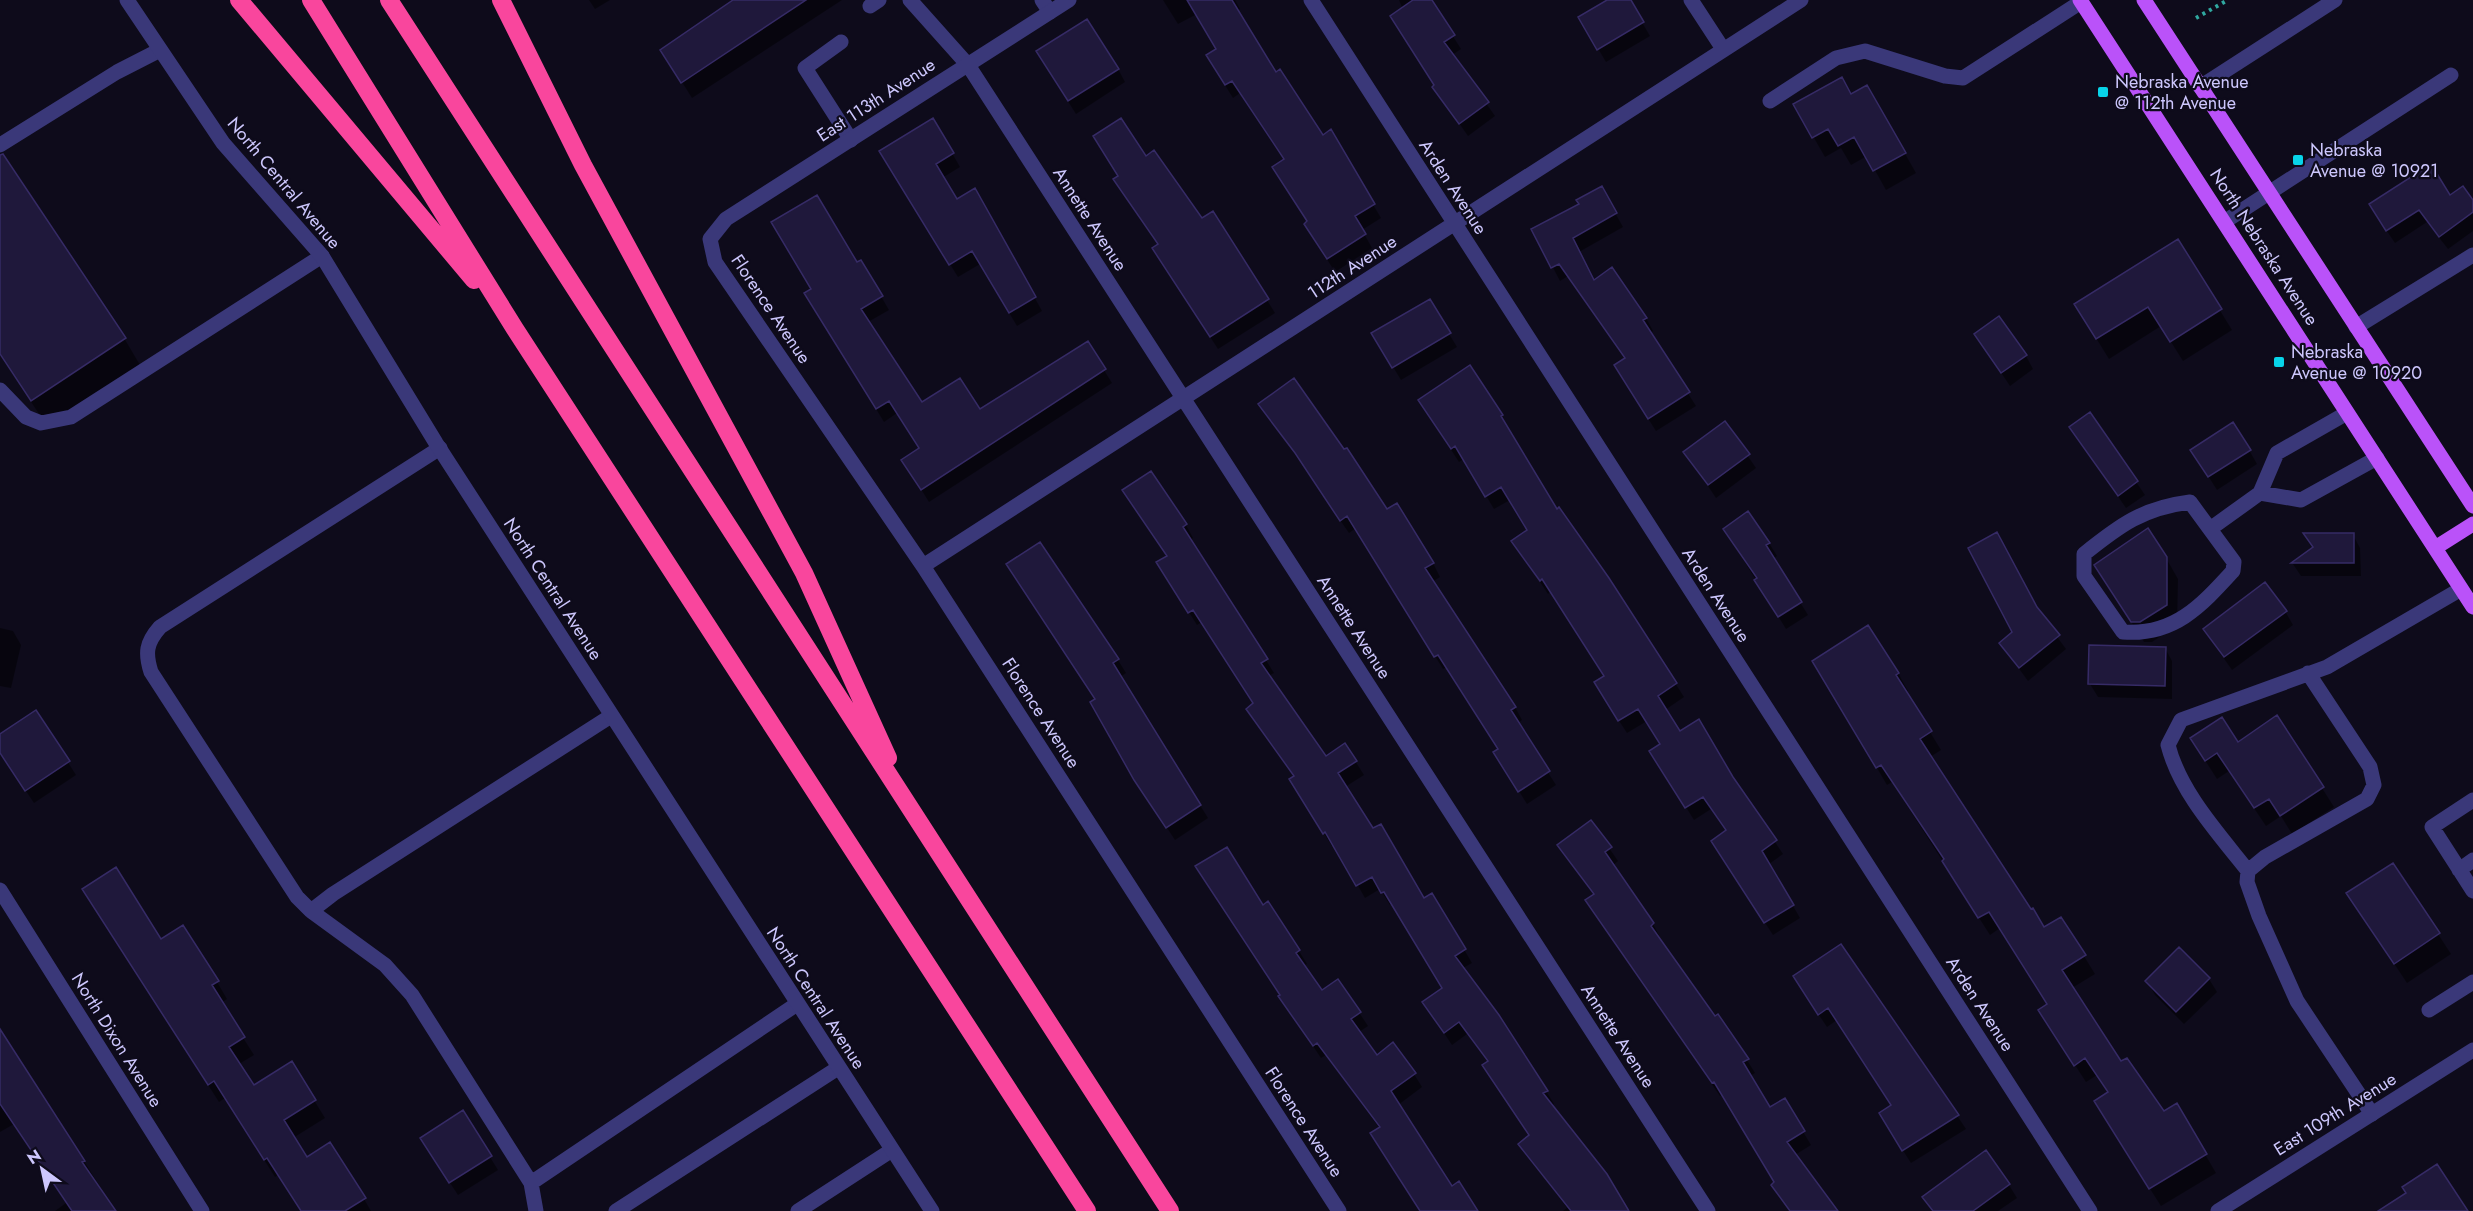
<svg xmlns="http://www.w3.org/2000/svg" width="2473" height="1211" viewBox="0 0 2473 1211" font-family="Jost,sans-serif">
  <style>
    .shadow { fill: #0007 }
    .building { fill: #1f183b; stroke: #362b66; stroke-width: 1.5 }
    .lines { fill: none; stroke-linecap: round; stroke-linejoin: round }
    .path { stroke: #30a8a0; stroke-width: 4; stroke-dasharray: 3 4.5; stroke-linecap: butt }
    .service { stroke: #3a3879; stroke-width: 15 }
    .minor { stroke: #3a3879; stroke-width: 15 }
    .primary { stroke: #ba52f9; stroke-width: 15 }
    .motorway { stroke: #f9469d; stroke-width: 18 }
    .poi-dot { fill: #08d4e9; stroke: #0e0b1b; stroke-width: 2 }
    .labels { text-anchor: middle; stroke-width: 4.5; stroke-linejoin: round; paint-order: stroke }
    .poi-label { font-size: 18px; fill: #cdc7fd; stroke: #0e0b1b; text-anchor: start }
    .street-label { font-size: 18px; fill: #cdc7fd; stroke: #0e0b1b }
  </style>
  <rect width="100%" height="100%" fill="#0e0b1b"/>
  <path class="shadow" d="M 589,0 L 610,0 L 595,9 Z
    M 739,0 L 842,0 L 692,98 L 672,66 Z
    M 1163,0 L 1235,0 L 1240,9 L 1237,11 L 1275,74 L 1323,137 L 1331,131 L 1364,185 L 1362,186 L 1381,218 L 1362,230 L 1372,248 L 1335,272 L 1313,237 L 1285,160 L 1240,93 L 1233,98 L 1215,69 L 1218,50 L 1197,14 L 1178,24 Z
    M 1399,0 L 1430,0 L 1461,49 L 1452,55 L 1495,116 L 1468,136 L 1434,87 L 1436,86 Z
    M 1610,0 L 1629,0 L 1650,36 L 1606,62 L 1580,18 Z
    M 1045,65 L 1118,69 L 1125,82 L 1076,114 Z
    M 1867,87 L 1916,173 L 1886,190 L 1867,156 L 1851,165 L 1841,148 L 1825,157 L 1795,105 L 1851,96 Z
    M 933,120 L 960,167 L 942,178 L 956,201 L 975,190 L 1042,311 L 1017,326 L 980,264 L 958,277 L 888,165 Z
    M 0,173 L 124,338 L 140,365 L 47,426 L 0,355 Z
    M 1601,188 L 1623,227 L 1579,252 L 1594,282 L 1646,318 L 1653,331 L 1650,334 L 1696,406 L 1656,431 L 1623,379 L 1626,359 L 1568,276 L 1560,281 L 1533,229 L 1581,205 Z
    M 2450,197 L 2473,203 L 2473,231 L 2448,249 L 2427,222 L 2395,243 L 2378,218 Z
    M 1202,220 L 1267,300 L 1275,313 L 1218,349 L 1161,261 L 1159,245 Z
    M 2177,241 L 2232,330 L 2183,361 L 2161,326 L 2109,359 L 2088,325 Z
    M 861,262 L 889,310 L 868,322 L 921,405 L 979,411 L 1087,343 L 1112,383 L 929,502 L 911,473 L 921,449 L 897,413 L 884,422 L 814,307 Z
    M 1429,301 L 1457,347 L 1401,380 L 1373,334 Z
    M 1976,335 L 2026,356 L 2033,369 L 2010,386 Z
    M 1470,367 L 1502,416 L 1556,511 L 1608,578 L 1684,697 L 1665,710 L 1679,733 L 1732,778 L 1783,854 L 1769,864 L 1800,918 L 1773,935 L 1720,854 L 1727,832 L 1711,809 L 1694,820 L 1659,764 L 1662,745 L 1647,721 L 1627,733 L 1603,696 L 1605,677 L 1551,591 L 1548,594 L 1513,541 L 1528,530 L 1510,500 L 1494,509 L 1464,459 L 1459,462 L 1427,413 Z
    M 1260,404 L 1387,511 L 1433,563 L 1440,577 L 1432,582 L 1515,707 L 1522,720 L 1517,724 L 1556,785 L 1527,804 L 1503,765 L 1499,749 L 1447,667 L 1443,669 L 1356,528 L 1349,533 Z
    M 2090,414 L 2145,495 L 2126,508 L 2079,440 Z
    M 1725,423 L 1756,468 L 1716,498 L 1685,452 Z
    M 2249,450 L 2257,464 L 2217,490 L 2200,463 Z
    M 1132,504 L 1186,525 L 1193,538 L 1190,540 L 1274,673 L 1268,676 L 1325,758 L 1345,745 L 1364,775 L 1345,787 L 1372,830 L 1424,900 L 1432,895 L 1472,963 L 1463,968 L 1546,1091 L 1554,1104 L 1551,1106 L 1627,1211 L 1563,1211 L 1567,1208 L 1520,1144 L 1530,1136 L 1489,1062 L 1467,1034 L 1452,1045 L 1424,1003 L 1443,989 L 1393,904 L 1390,905 L 1380,889 L 1365,898 L 1334,844 L 1332,846 L 1298,793 L 1294,777 L 1248,709 L 1255,704 L 1202,622 L 1197,625 L 1166,576 L 1168,557 Z
    M 1725,530 L 1769,543 L 1777,556 L 1773,559 L 1808,615 L 1786,629 Z
    M 2305,535 L 2353,535 L 2360,548 L 2361,576 L 2301,576 L 2293,564 L 2314,549 Z
    M 1039,544 L 1118,660 L 1126,673 L 1120,677 L 1208,818 L 1175,840 L 1144,793 L 1096,700 Z
    M 2166,558 L 2178,579 L 2177,625 L 2152,642 L 2144,642 L 2096,566 Z
    M 2038,611 L 2066,649 L 2028,681 L 2001,644 Z
    M 2285,611 L 2293,625 L 2232,670 L 2204,630 Z
    M 0,628 L 13,631 L 21,645 L 11,688 L 0,686 Z
    M 2165,648 L 2172,661 L 2172,699 L 2098,697 L 2090,684 Z
    M 1814,661 L 1898,673 L 1908,691 L 1906,693 L 1941,750 L 1930,757 L 2044,929 L 2061,919 L 2095,974 L 2072,988 L 2121,1063 L 2164,1113 L 2176,1105 L 2216,1173 L 2161,1206 L 2106,1120 L 2109,1093 L 2097,1075 L 2086,1082 L 2051,1028 L 2049,1005 L 2000,928 L 1990,935 L 1892,782 L 1887,785 Z
    M 36,712 L 76,775 L 34,803 L 0,752 L 0,736 Z
    M 2277,717 L 2334,807 L 2292,834 L 2281,816 L 2266,826 L 2229,771 L 2217,779 L 2203,757 L 2237,744 Z
    M 1591,822 L 1618,861 L 1612,866 L 1653,924 L 1660,937 L 1658,939 L 1747,1060 L 1755,1073 L 1750,1076 L 1769,1109 L 1784,1100 L 1811,1145 L 1795,1155 L 1836,1211 L 1790,1211 L 1723,1094 L 1720,1096 L 1595,914 L 1595,895 L 1559,846 Z
    M 2393,865 L 2451,954 L 2407,983 L 2348,894 Z
    M 94,907 L 161,941 L 217,982 L 227,999 L 221,1003 L 254,1055 L 239,1064 L 254,1087 L 291,1063 L 325,1118 L 293,1138 L 306,1159 L 364,1199 L 371,1211 L 302,1211 L 278,1175 L 275,1177 L 225,1098 L 219,1102 Z
    M 1262,907 L 1299,951 L 1307,964 L 1303,966 L 1321,992 L 1338,981 L 1368,1026 L 1359,1032 L 1377,1057 L 1414,1074 L 1422,1087 L 1398,1105 L 1451,1188 L 1477,1211 L 1421,1211 L 1380,1129 L 1326,1055 L 1321,1058 L 1280,997 Z
    M 2179,949 L 2209,979 L 2217,992 L 2184,1024 L 2155,995 L 2147,981 Z
    M 1802,990 L 1883,1004 L 1966,1129 L 1911,1163 L 1888,1127 L 1892,1106 L 1837,1020 L 1827,1027 Z
    M 0,1041 L 84,1161 L 115,1211 L 55,1211 L 66,1203 L 14,1124 L 0,1132 Z
    M 429,1151 L 490,1157 L 498,1170 L 458,1195 Z
    M 2009,1185 L 2017,1198 L 1998,1211 L 1932,1211 L 1924,1197 Z"/>
  <path class="building" d="M 733,0 L 806,0 L 681,83 L 660,50 Z
    M 1187,0 L 1232,0 L 1276,72 L 1280,69 L 1323,135 L 1331,129 L 1375,204 L 1355,216 L 1366,234 L 1327,259 L 1304,224 L 1307,221 L 1272,167 L 1284,159 L 1232,81 L 1225,85 L 1206,55 L 1216,49 Z
    M 1413,0 L 1432,0 L 1455,35 L 1444,42 L 1489,102 L 1459,124 L 1432,87 L 1434,85 L 1390,16 Z
    M 1607,0 L 1631,0 L 1644,22 L 1597,50 L 1578,17 Z
    M 1087,19 L 1119,69 L 1068,101 L 1036,51 Z
    M 1842,77 L 1851,94 L 1867,85 L 1906,153 L 1873,171 L 1854,137 L 1838,146 L 1828,129 L 1812,138 L 1793,104 Z
    M 933,118 L 954,153 L 936,164 L 957,199 L 975,188 L 1036,297 L 1009,313 L 972,251 L 949,265 L 879,151 Z
    M 1121,118 L 1146,156 L 1154,150 L 1202,218 L 1213,211 L 1269,299 L 1210,337 L 1152,248 L 1158,244 L 1113,179 L 1118,176 L 1093,136 Z
    M 3,154 L 126,338 L 31,401 L 0,354 L 0,155 Z
    M 2431,164 L 2450,195 L 2463,186 L 2473,200 L 2473,212 L 2439,237 L 2419,210 L 2386,231 L 2369,204 Z
    M 1602,186 L 1617,213 L 1573,238 L 1594,280 L 1612,267 L 1647,318 L 1643,320 L 1690,392 L 1648,419 L 1614,365 L 1625,358 L 1559,264 L 1551,268 L 1531,229 L 1579,204 L 1576,200 Z
    M 817,195 L 857,262 L 861,260 L 883,296 L 861,309 L 922,402 L 960,378 L 980,409 L 1088,341 L 1106,369 L 921,490 L 901,460 L 919,448 L 889,401 L 876,409 L 804,293 L 811,289 L 771,222 Z
    M 2178,239 L 2222,309 L 2170,342 L 2148,307 L 2096,339 L 2074,304 Z
    M 1430,299 L 1451,333 L 1392,368 L 1371,333 Z
    M 1999,316 L 2027,355 L 2001,373 L 1974,334 Z
    M 1470,365 L 1503,415 L 1501,416 L 1557,509 L 1559,507 L 1609,578 L 1677,683 L 1658,696 L 1680,731 L 1699,719 L 1733,777 L 1777,840 L 1762,851 L 1794,905 L 1764,923 L 1711,841 L 1726,830 L 1703,797 L 1685,808 L 1649,751 L 1660,744 L 1638,709 L 1618,721 L 1594,682 L 1604,676 L 1542,579 L 1540,581 L 1511,541 L 1527,530 L 1501,487 L 1485,497 L 1455,446 L 1451,449 L 1418,400 Z
    M 1294,378 L 1344,449 L 1347,448 L 1387,509 L 1397,503 L 1434,563 L 1425,568 L 1516,707 L 1511,710 L 1550,771 L 1518,792 L 1493,752 L 1498,749 L 1438,655 L 1434,657 L 1347,516 L 1340,521 L 1295,453 L 1258,404 Z
    M 2090,412 L 2138,481 L 2118,496 L 2069,427 Z
    M 1725,421 L 1750,454 L 1708,485 L 1683,452 Z
    M 2233,422 L 2251,450 L 2208,477 L 2190,450 Z
    M 1151,471 L 1187,524 L 1183,527 L 1268,659 L 1261,663 L 1326,756 L 1345,743 L 1357,761 L 1338,773 L 1373,828 L 1381,824 L 1424,898 L 1432,893 L 1466,949 L 1455,956 L 1499,1015 L 1548,1091 L 1543,1093 L 1607,1174 L 1629,1211 L 1571,1211 L 1518,1144 L 1529,1135 L 1482,1065 L 1488,1061 L 1459,1022 L 1444,1033 L 1422,1002 L 1442,988 L 1384,892 L 1381,893 L 1372,877 L 1356,886 L 1325,832 L 1323,834 L 1289,779 L 1294,776 L 1246,709 L 1253,703 L 1193,610 L 1188,613 L 1156,562 L 1167,556 L 1122,490 Z
    M 1748,511 L 1770,543 L 1766,545 L 1802,602 L 1778,617 L 1754,580 L 1757,578 L 1723,529 Z
    M 2148,528 L 2167,557 L 2167,605 L 2140,622 L 2131,622 L 2094,565 Z
    M 1997,532 L 2037,607 L 2060,635 L 2019,668 L 1999,643 L 2012,632 L 1968,548 Z
    M 2303,533 L 2354,533 L 2354,563 L 2291,563 L 2313,547 Z
    M 1040,542 L 1119,659 L 1113,663 L 1201,805 L 1166,828 L 1134,780 L 1090,702 L 1095,699 L 1006,564 Z
    M 2265,582 L 2287,611 L 2224,657 L 2203,629 Z
    M 1868,625 L 1899,673 L 1896,675 L 1932,731 L 1920,739 L 2031,909 L 2033,908 L 2044,927 L 2061,917 L 2086,955 L 2062,970 L 2121,1061 L 2127,1058 L 2164,1111 L 2177,1103 L 2207,1154 L 2149,1189 L 2094,1101 L 2108,1092 L 2085,1058 L 2074,1066 L 2038,1010 L 2047,1004 L 1989,912 L 1978,918 L 1942,861 L 1944,859 L 1881,765 L 1876,768 L 1812,661 Z
    M 2089,645 L 2166,647 L 2165,686 L 2088,684 Z
    M 36,710 L 70,761 L 25,791 L 0,753 L 0,734 Z
    M 2277,715 L 2324,787 L 2280,816 L 2269,799 L 2254,808 L 2217,753 L 2205,761 L 2190,738 L 2222,717 L 2238,742 Z
    M 1591,820 L 1612,847 L 1605,852 L 1654,923 L 1651,926 L 1715,1016 L 1718,1014 L 1749,1059 L 1743,1062 L 1770,1107 L 1785,1098 L 1805,1131 L 1787,1142 L 1838,1211 L 1790,1211 L 1771,1185 L 1774,1182 L 1714,1082 L 1712,1083 L 1585,900 L 1594,894 L 1557,845 Z
    M 1227,847 L 1263,905 L 1268,901 L 1300,950 L 1296,953 L 1322,990 L 1338,979 L 1361,1012 L 1351,1019 L 1377,1055 L 1393,1042 L 1416,1073 L 1391,1091 L 1452,1186 L 1459,1181 L 1478,1211 L 1420,1211 L 1370,1133 L 1380,1127 L 1317,1043 L 1313,1046 L 1278,996 L 1280,995 L 1195,866 Z
    M 2393,863 L 2440,933 L 2394,964 L 2346,893 Z
    M 116,867 L 161,939 L 183,925 L 219,981 L 212,985 L 245,1037 L 229,1047 L 254,1085 L 292,1061 L 316,1100 L 284,1120 L 307,1157 L 330,1142 L 366,1198 L 345,1211 L 301,1211 L 267,1158 L 264,1160 L 214,1081 L 208,1085 L 82,889 Z
    M 1841,944 L 1959,1115 L 1902,1151 L 1879,1113 L 1891,1105 L 1828,1008 L 1818,1015 L 1793,976 Z
    M 2179,947 L 2210,978 L 2176,1012 L 2145,981 Z
    M 0,1029 L 85,1161 L 82,1162 L 116,1211 L 72,1211 L 0,1104 Z
    M 463,1110 L 492,1156 L 449,1183 L 420,1138 Z
    M 1986,1150 L 2010,1184 L 1973,1211 L 1933,1211 L 1922,1197 Z
    M 2437,1164 L 2468,1211 L 2378,1211 L 2406,1193 L 2402,1187 Z"/>
  <g class="lines">
    <path class="path" d="M 2196,18 L 2226,1"/>
    <path class="service" d="M 910,0 L 968,65
      M 1042,0 L 1050,12
      M 870,6 L 879,0
      M 841,42 L 805,68 L 851,140
      M 2200,87 L 2335,0
      M 1770,101 L 1836,58 L 1865,51 L 1945,76 L 1963,78 L 2081,2
      M 0,145 L 117,72 L 160,50
      M 2224,222 L 2451,75
      M 2356,327 L 2473,255
      M 0,390 L 26,417 L 41,423 L 71,417 L 322,256
      M 2347,413 L 2277,453 L 2260,493 L 2301,500 L 2377,458
      M 440,448 L 160,627 C 146,643 145,653 151,672 L 297,897 L 311,911 L 333,894 L 611,716
      M 2190,502 L 2234,562 L 2233,571 C 2201,606 2174,636 2123,632 L 2084,576 L 2084,554 C 2120,525 2143,508 2190,502 Z
      M 2210,529 L 2260,493
      M 2473,800 L 2432,827 L 2473,891
      M 2459,870 L 2473,860
      M 2248,871 L 2265,857 L 2367,799 L 2374,785 L 2370,767 L 2308,673
      M 311,911 L 385,965 L 412,995 L 531,1183 L 536,1211
      M 2429,1010 L 2473,982
      M 2372,1114 L 2297,1001 L 2259,916 L 2247,882 L 2248,871 C 2218,833 2180,792 2168,745 L 2181,720 L 2327,667 L 2461,589
      M 531,1183 L 797,1004
      M 616,1211 L 838,1068
      M 798,1211 L 892,1150"/>
    <path class="minor" d="M 127,0 L 223,143 L 322,256 L 436,443 L 932,1211
      M 1069,0 L 726,219 L 710,239 L 715,262 L 923,566 L 1339,1211
      M 1311,0 L 2090,1211
      M 1691,0 L 1723,49
      M 968,65 L 1708,1211
      M 923,566 L 1801,0
      M 0,890 L 202,1211
      M 2218,1211 L 2473,1050"/>
    <path class="primary" d="M 2080,0 L 2473,607
      M 2144,0 L 2473,506
      M 2435,548 L 2473,524"/>
    <path class="motorway" d="M 239,0 L 474,280
      M 311,0 L 515,329 L 1087,1211
      M 389,0 L 1170,1211
      M 501,0 L 583,165 L 804,573 L 888,758"/>
  </g>
  <g class="poi-dot">
    <rect x="2097" y="86" width="12" height="12" rx="3"/>
    <rect x="2292" y="154" width="12" height="12" rx="3"/>
    <rect x="2273" y="356" width="12" height="12" rx="3"/>
  </g>
  <g class="labels">
    <g class="poi-label">
      <text x="2115" y="88">Nebraska Avenue<tspan x="2115" dy="21">@ 112th Avenue</tspan></text>
      <text x="2310" y="156">Nebraska<tspan x="2310" dy="21">Avenue @ 10921</tspan></text>
      <text x="2291" y="358">Nebraska<tspan x="2291" dy="21">Avenue @ 10920</tspan></text>
    </g>
    <g class="street-label">
      <text transform="translate(876 100) rotate(-33)" y="6">East 113th Avenue</text>
      <text transform="translate(284 183) rotate(50)" y="6">North Central Avenue</text>
      <text transform="translate(1453 187) rotate(57)" y="6">Arden Avenue</text>
      <text transform="translate(1090 219) rotate(57)" y="6">Annette Avenue</text>
      <text transform="translate(2264 247) rotate(57)" y="6">North Nebraska Avenue</text>
      <text transform="translate(1352 267) rotate(-33)" y="6">112th Avenue</text>
      <text transform="translate(771 309) rotate(56)" y="6">Florence Avenue</text>
      <text transform="translate(553 589) rotate(57)" y="6">North Central Avenue</text>
      <text transform="translate(1716 595) rotate(57)" y="6">Arden Avenue</text>
      <text transform="translate(1354 627) rotate(57)" y="6">Annette Avenue</text>
      <text transform="translate(1041 713) rotate(57)" y="6">Florence Avenue</text>
      <text transform="translate(816 998) rotate(57)" y="6">North Central Avenue</text>
      <text transform="translate(1980 1004) rotate(57)" y="6">Arden Avenue</text>
      <text transform="translate(1618 1036) rotate(57)" y="6">Annette Avenue</text>
      <text transform="translate(117 1040) rotate(58)" y="6">North Dixon Avenue</text>
      <text transform="translate(2335 1114) rotate(-32)" y="6">East 109th Avenue</text>
      <text transform="translate(1304 1122) rotate(57)" y="6">Florence Avenue</text>
    </g>
  </g>
  <g transform="translate(42 1169) rotate(327)" stroke="#0e0b1b" stroke-width="4.5" paint-order="stroke">
  <path d="M0-4.5L10 22L0 15L-10 22Z" fill="#cdc7fd"/>
  <text y="-9" font-size="16" font-weight="bold" text-anchor="middle" fill="#cdc7fd">N</text>
  </g>
</svg>
